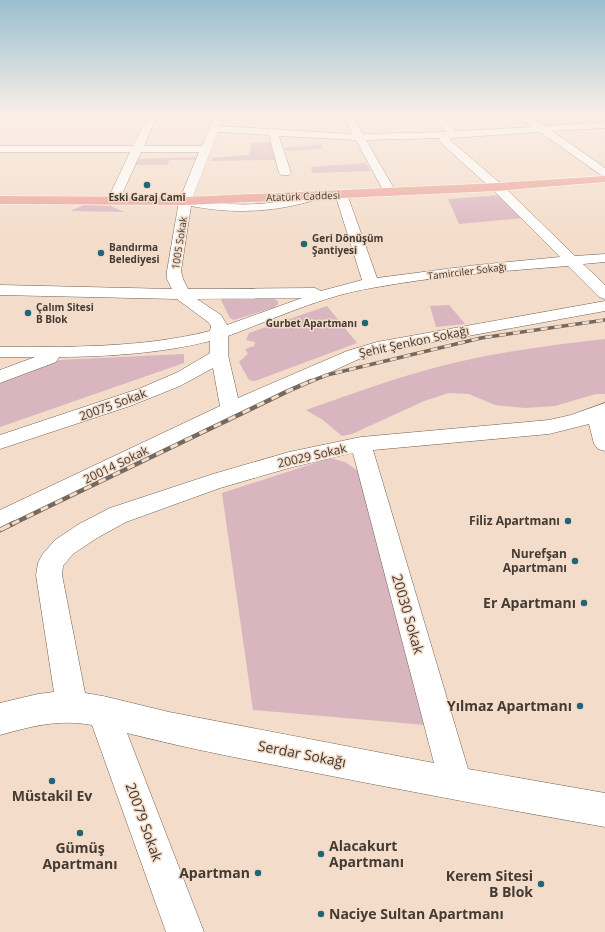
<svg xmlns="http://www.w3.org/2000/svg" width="605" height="932" viewBox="0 0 605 932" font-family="'Open Sans',sans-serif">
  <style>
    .built { fill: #eed0b9 }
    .green { fill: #d8b5bf }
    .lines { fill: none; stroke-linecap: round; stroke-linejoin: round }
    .minor-casing { stroke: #746050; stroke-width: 1 }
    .major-casing { stroke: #fff; stroke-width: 1 }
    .minor { fill: #fff; fill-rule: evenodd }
    .major { fill: #eba095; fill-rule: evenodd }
    .rail-far2-casing { stroke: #76695f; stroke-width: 3.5 }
    .rail-far1-casing { stroke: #76695f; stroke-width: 4.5 }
    .rail-casing { stroke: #76695f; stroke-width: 5 }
    .rail-far2 { stroke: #f3dcc9; stroke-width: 2.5; stroke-dasharray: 7; stroke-linecap: butt }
    .rail-far1 { stroke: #f3dcc9; stroke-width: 3; stroke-dasharray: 8; stroke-linecap: butt }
    .rail { stroke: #f3dcc9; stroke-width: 3.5; stroke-dasharray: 11; stroke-linecap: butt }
    .poi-dot { fill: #206776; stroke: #f3dcc9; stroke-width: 1.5 }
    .labels { text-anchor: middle; stroke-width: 3; stroke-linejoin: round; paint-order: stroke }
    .far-street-label { font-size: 10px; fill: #433a33; stroke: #f3dcc9 }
    .far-poi-label { font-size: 10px; font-weight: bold; fill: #433a33; stroke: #f3dcc9; text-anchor: start }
    .street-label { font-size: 12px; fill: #433a33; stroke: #f3dcc9 }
    .poi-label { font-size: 12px; font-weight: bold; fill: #433a33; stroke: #f3dcc9; text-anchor: end }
    .near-poi-label { font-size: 14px; font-weight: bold; fill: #433a33; stroke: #f3dcc9; text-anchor: end }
    .near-street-label { font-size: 14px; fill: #433a33; stroke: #f3dcc9 }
  </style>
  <rect width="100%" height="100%" fill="#f3dcc9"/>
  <path class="built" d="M 526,114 L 605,114 L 605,122 L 543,127 Z"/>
  <path class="green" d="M 534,114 L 605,114 L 605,115 L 543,119 Z
    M 272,142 L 276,160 L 211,161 L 212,158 L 249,155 L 251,143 Z
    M 321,144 L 322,149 L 287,151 L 284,148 Z
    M 196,157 L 196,160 L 169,160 L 168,165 L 136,165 L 138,159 Z
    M 366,163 L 371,171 L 312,173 L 311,167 Z
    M 501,195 L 524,218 L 459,224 L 448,199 Z
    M 84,205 L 111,206 L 124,212 L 70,211 Z
    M 271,297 L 278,301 L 278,304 L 275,307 L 234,320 L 230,318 L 221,300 L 222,299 Z
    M 449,305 L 465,324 L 436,327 L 430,306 Z
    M 327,306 L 357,343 L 255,381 L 249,380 L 239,362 L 248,354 L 245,349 L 254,346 L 255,342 L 246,340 L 249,333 Z
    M 605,339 L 605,394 L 596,394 L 555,406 L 525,408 L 495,405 L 469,394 L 449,393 L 424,401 L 352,434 L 342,436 L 323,420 L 306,410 C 351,394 398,377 445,365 C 497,352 552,345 605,339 Z
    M 184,354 L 184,363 L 0,427 L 0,382 L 28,368 L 59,360 Z
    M 330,458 L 345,462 L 358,471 L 425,725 L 253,710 L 222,493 Z"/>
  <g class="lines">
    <defs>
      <path id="minor" d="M 149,114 L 158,114 L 144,146 L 202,146 L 213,118 L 183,117 L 179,114 L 222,114 L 224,116 L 220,126 L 353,134 L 342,114 L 351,114 L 363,134 L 446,132 L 428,114 L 437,114 L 456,131 L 532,127 L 516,114 L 526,114 L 544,126 L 605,122 L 605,128 L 552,131 L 605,168 L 605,176 L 601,175 L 540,132 L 451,138 L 450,140 L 501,184 L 575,256 L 605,254 L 605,262 L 583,264 L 605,285 L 605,299 L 599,297 L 568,266 C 503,271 436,276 372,288 C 322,296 274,319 228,336 L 228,355 L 238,398 L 347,351 L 377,342 L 605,301 L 605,311 L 386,351 L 359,359 L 238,414 L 8,528 L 0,530 L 0,510 L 220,406 L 213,368 L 180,386 L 130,406 L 0,449 L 0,435 L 141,388 L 178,372 L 210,353 L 210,341 C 164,353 106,357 59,357 L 56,362 L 0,383 L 0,370 L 35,357 L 0,357 L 0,347 C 70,347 142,348 210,331 L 211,326 L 208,322 L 177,299 L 0,295 L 0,285 L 172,289 L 167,279 L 167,271 L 179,201 L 199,152 L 141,152 L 119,201 L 117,204 L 109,204 L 107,201 L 130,152 L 0,152 L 0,146 L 133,146 ZM 218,132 L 269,135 L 279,173 L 281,175 L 289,175 L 291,173 L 279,136 L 356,140 L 384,192 L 386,195 L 394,195 L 396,192 L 366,140 L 440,138 L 439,140 L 442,144 L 493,190 L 560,257 L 477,265 L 377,278 L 347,194 L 345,191 L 337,191 L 335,194 L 362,280 L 321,291 L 315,288 L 188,289 L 183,279 L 181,271 L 191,206 C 227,213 263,213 300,204 C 306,202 318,201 322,195 L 320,192 L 316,191 C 306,194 296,198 286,200 C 255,207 223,205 192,199 ZM 302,298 L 227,325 L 221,315 L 197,299 Z
        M 605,403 L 605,451 L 598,449 L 594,444 L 589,424 L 549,434 L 373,450 L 468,769 L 605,793 L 605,827 C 509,810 412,792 316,773 C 253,761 189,749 127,733 L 204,932 L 166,932 L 92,725 C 58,719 33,726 0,735 L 0,703 L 38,694 L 54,692 L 36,575 L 38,563 L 42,555 L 55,540 L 79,524 L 110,508 L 213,474 L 289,452 L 361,437 L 549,420 L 571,415 ZM 353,453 L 434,763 L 169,712 L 103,696 L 85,693 L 62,575 L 63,566 L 73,554 L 97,538 L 126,522 L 220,488 L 289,468 Z"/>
      <path id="major" d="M 605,176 L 605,182 L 497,191 L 185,205 L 0,204 L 0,196 L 185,197 L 497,183 Z"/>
    </defs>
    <use href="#minor" class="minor-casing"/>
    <use href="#major" class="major-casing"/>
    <use href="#minor" class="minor"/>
    <use href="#major" class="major"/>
    <defs>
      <path id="rail-far2" d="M 309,382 L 327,375 L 481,338 L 605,320"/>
      <path id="rail-far1" d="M 12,524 L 288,391 L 311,381"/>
      <path id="rail" d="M 0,530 L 14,523"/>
    </defs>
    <use href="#rail-far2" class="rail-far2-casing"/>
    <use href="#rail-far1" class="rail-far1-casing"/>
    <use href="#rail" class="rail-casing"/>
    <use href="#rail-far2" class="rail-far2"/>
    <use href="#rail-far1" class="rail-far1"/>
    <use href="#rail" class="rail"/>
  </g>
  <linearGradient id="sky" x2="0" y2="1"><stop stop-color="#99bfd1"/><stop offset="0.47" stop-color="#faefe7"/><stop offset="1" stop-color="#faefe7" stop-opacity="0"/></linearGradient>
  <rect width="605" height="244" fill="url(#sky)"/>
  <g class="poi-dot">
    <circle cx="147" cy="185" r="4"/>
    <circle cx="304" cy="244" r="4"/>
    <circle cx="101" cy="253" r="4"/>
    <circle cx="28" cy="313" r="4"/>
    <circle cx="365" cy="323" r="4"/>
    <circle cx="568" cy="521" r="4"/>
    <circle cx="575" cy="561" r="4"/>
    <circle cx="584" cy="603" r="4"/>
    <circle cx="580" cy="706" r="4"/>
    <circle cx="52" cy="781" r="4"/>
    <circle cx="80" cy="833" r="4"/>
    <circle cx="321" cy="854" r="4"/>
    <circle cx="258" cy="873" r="4"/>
    <circle cx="541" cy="884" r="4"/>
    <circle cx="321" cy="914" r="4"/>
  </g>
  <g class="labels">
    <g class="far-street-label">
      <text transform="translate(303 196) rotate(-2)" y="4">Atatürk Caddesi</text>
      <text transform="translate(179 243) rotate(-81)" y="4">1005 Sokak</text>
      <text transform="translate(467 271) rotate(-7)" y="4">Tamirciler Sokağı</text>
    </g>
    <g class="far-poi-label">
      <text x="147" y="201" text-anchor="middle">Eski Garaj Cami</text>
      <text x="312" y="242">Geri Dönüşüm<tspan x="312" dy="12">Şantiyesi</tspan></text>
      <text x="109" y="251">Bandırma<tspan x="109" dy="12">Belediyesi</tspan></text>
      <text x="36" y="311">Çalım Sitesi<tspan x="36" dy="12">B Blok</tspan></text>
      <text x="357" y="327" text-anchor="end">Gurbet Apartmanı</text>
    </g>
    <g class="street-label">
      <text transform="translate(414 342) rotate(-12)" y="4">Şehit Şenkon Sokağı</text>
      <text transform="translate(113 405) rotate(-20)" y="4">20075 Sokak</text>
      <text transform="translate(312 456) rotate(-13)" y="4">20029 Sokak</text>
      <text transform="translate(116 465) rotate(-26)" y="4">20014 Sokak</text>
    </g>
    <g class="poi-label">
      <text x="560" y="525">Filiz Apartmanı</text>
      <text x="567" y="558">Nurefşan<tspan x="567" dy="14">Apartmanı</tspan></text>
    </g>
    <g class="near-poi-label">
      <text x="576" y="608">Er Apartmanı</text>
      <text x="572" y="711">Yılmaz Apartmanı</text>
      <text x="52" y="801" text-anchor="middle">Müstakil Ev</text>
      <text x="329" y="851" text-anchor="start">Alacakurt<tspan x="329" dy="16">Apartmanı</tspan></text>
      <text x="80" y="853" text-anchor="middle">Gümüş<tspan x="80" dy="16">Apartmanı</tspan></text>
      <text x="250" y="878">Apartman</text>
      <text x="533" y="881">Kerem Sitesi<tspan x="533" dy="16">B Blok</tspan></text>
      <text x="329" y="919" text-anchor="start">Naciye Sultan Apartmanı</text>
    </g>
    <g class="near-street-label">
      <text transform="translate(408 614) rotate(74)" y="5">20030 Sokak</text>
      <text transform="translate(302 754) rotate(11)" y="5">Serdar Sokağı</text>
      <text transform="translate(144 822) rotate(70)" y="5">20079 Sokak</text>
    </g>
  </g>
</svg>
